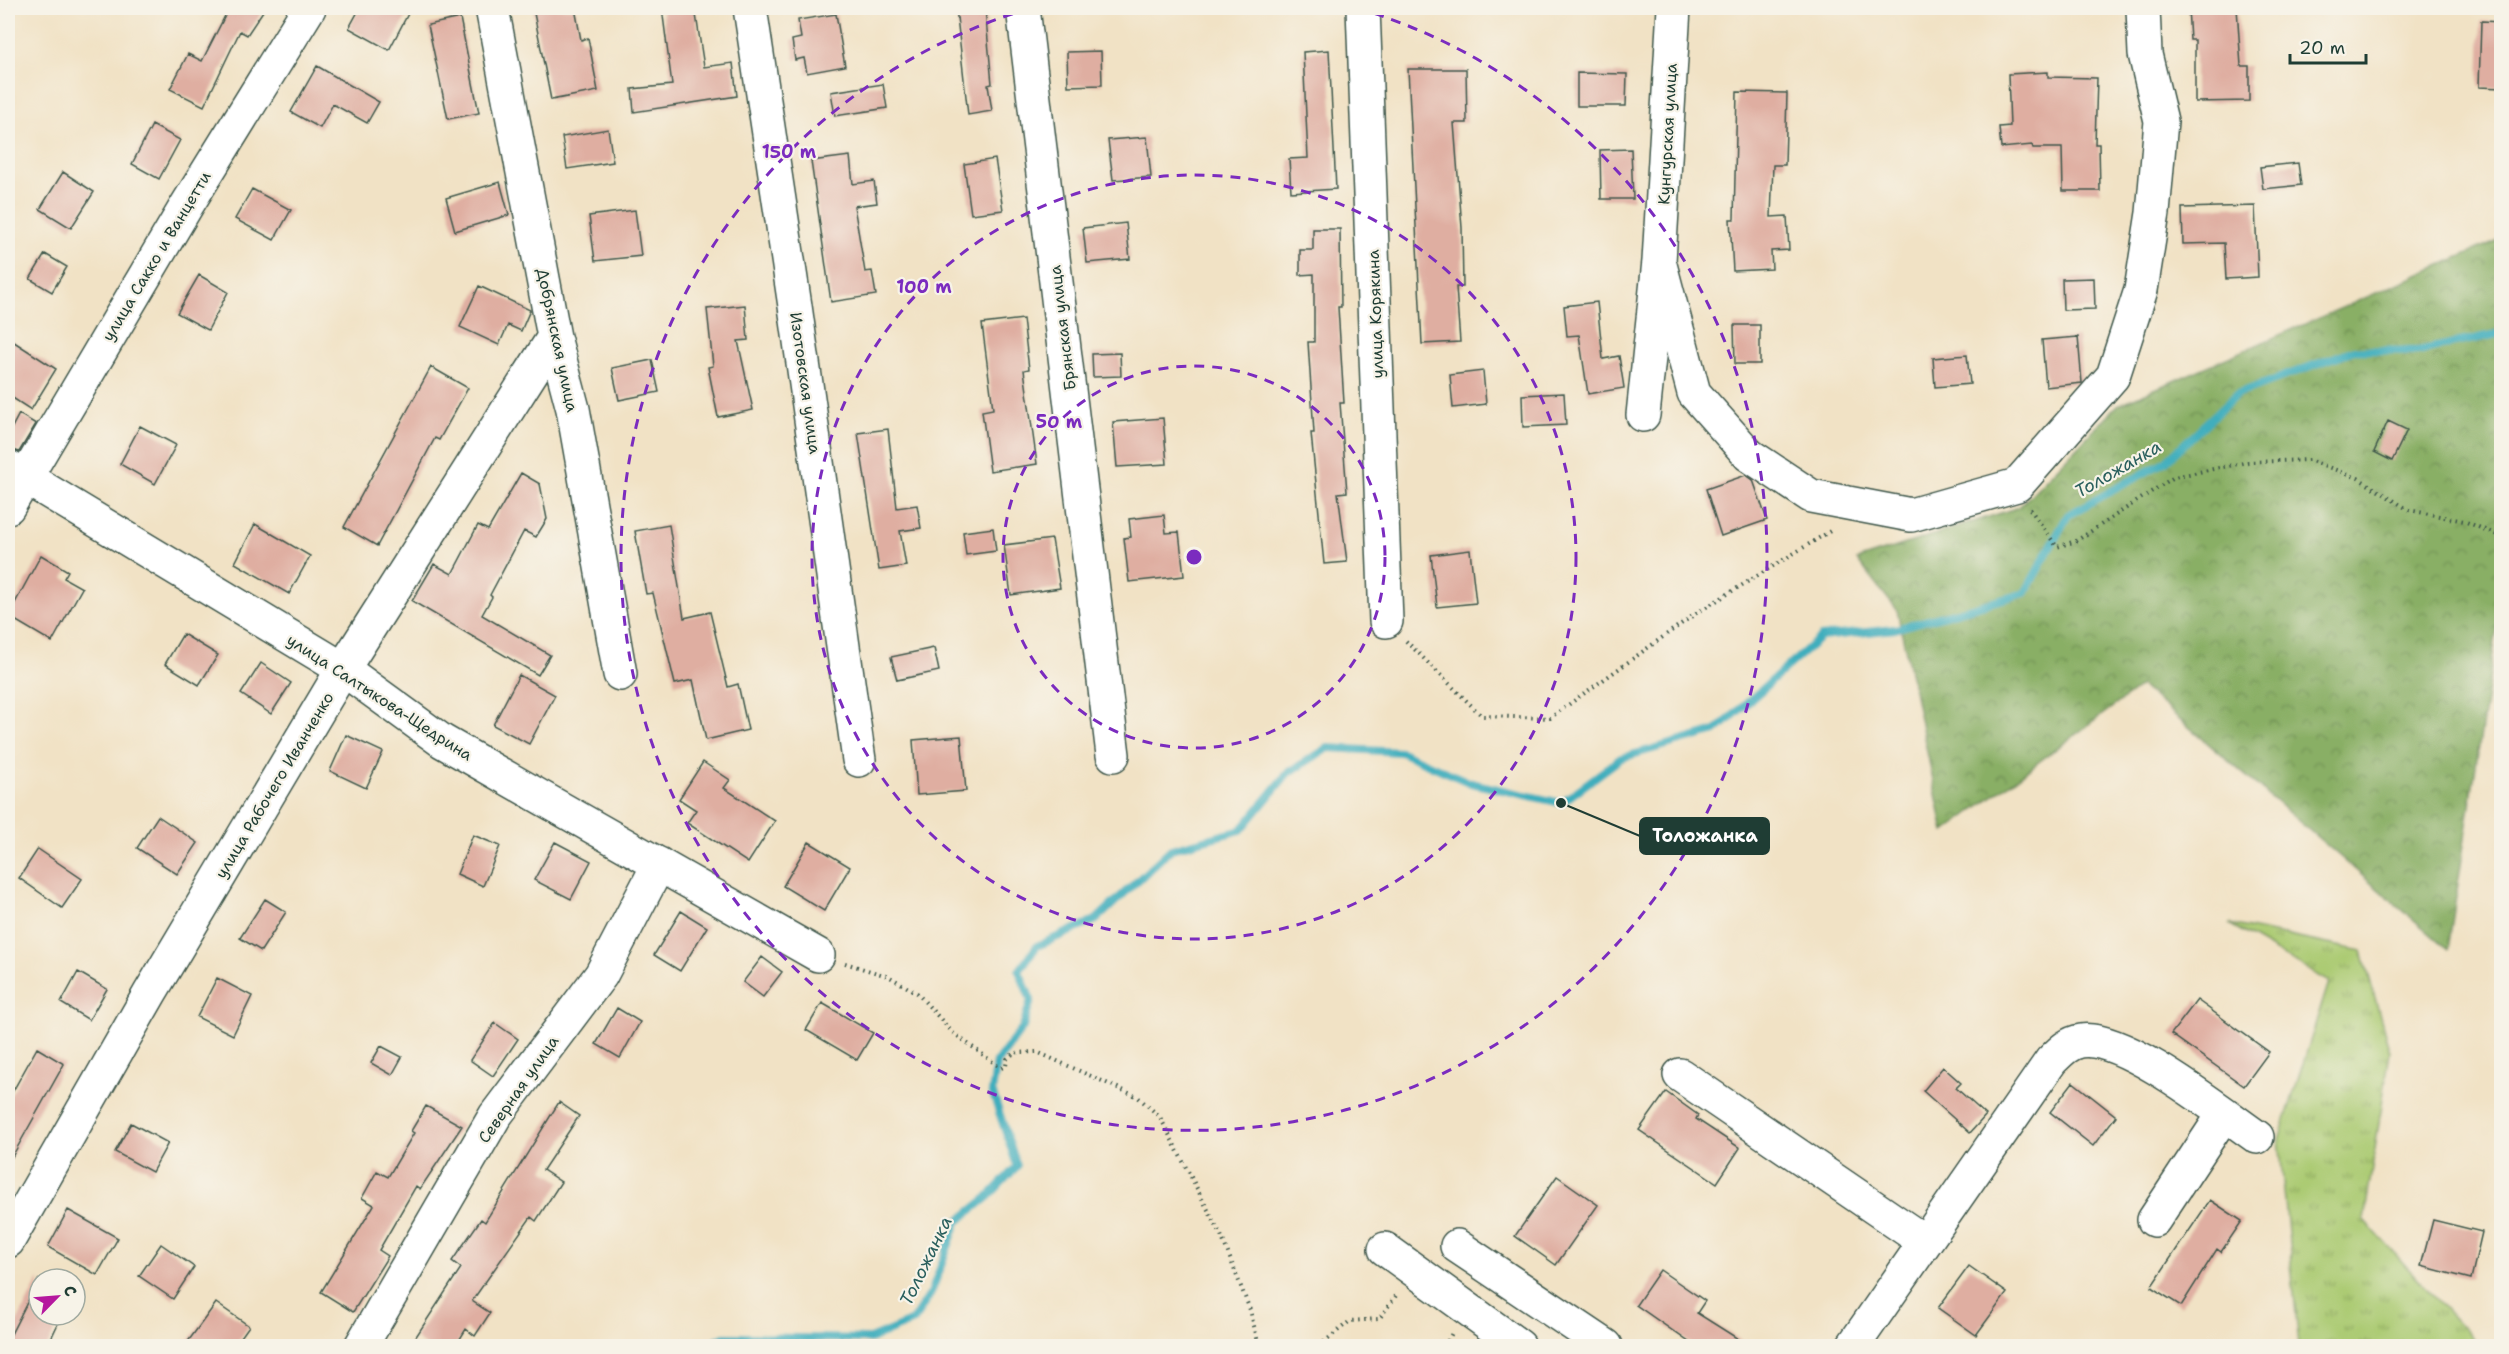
<svg xmlns="http://www.w3.org/2000/svg" width="2509" height="1354" viewBox="0 0 2509 1354" font-family="'Shantell Sans',sans-serif">
  <style>
    .grass { fill: url(#grass-tufts); stroke: #668454; stroke-width: 1.5 }
    .forest { fill: url(#forest-crowns); stroke: #54764c; stroke-width: 1.5 }
    .lines { fill: none; stroke-linecap: round; stroke-linejoin: round }
    .stream { stroke: #40aebd; stroke-width: 8 }
    .building { fill: #dfaea1 }
    .minor-casing { stroke: #3e564a; stroke-width: 36 }
    .path { stroke: #3e564a; stroke-width: 4; stroke-dasharray: 1.5 4.5; stroke-linecap: butt }
    .minor { stroke: #fff; stroke-width: 33 }
    .ring { fill: none; stroke: #7b2cbf; stroke-width: 3; stroke-dasharray: 10 8 }
    .labels { text-anchor: middle; stroke-width: 4.5; stroke-linejoin: round; paint-order: stroke }
    .street-label { font-size: 16px; fill: #1f3d34; stroke: #f7f3e8 }
    .water-label { font-size: 18px; font-style: italic; fill: #295f5d; stroke: #f7f3e8 }
    .centre { fill: #7b2cbf; stroke: #f7f3e8; stroke-width: 3 }
    .ring-label { font-size: 18px; text-anchor: middle; font-weight: bold; fill: #7b2cbf; stroke: #f7f3e8; stroke-width: 4.5; stroke-linejoin: round; paint-order: stroke }
    .leader { fill: none; stroke: #1f3d34; stroke-width: 2 }
    .callout-dot { fill: #1f3d34; stroke: #f7f3e8; stroke-width: 2 }
    .callout { fill: #1f3d34; stroke: #1f3d34; stroke-width: 2 }
    .callout-label { font-size: 18px; text-anchor: middle; font-weight: bold; fill: #fff }
  </style>
  <defs>
    <pattern id="grass-tufts" width="24" height="20" patternUnits="userSpaceOnUse" patternTransform="scale(1.5)"><rect width="24" height="20" fill="#accb73"/><path d="M3 7l-1-3M5 7V3M7 7l1-3M15 17l-1-3M17 17v-4M19 17l1-3" fill="none" stroke="#8ba65f"/></pattern>
    <pattern id="forest-crowns" width="20" height="18" patternUnits="userSpaceOnUse" patternTransform="scale(1.5)"><rect width="20" height="18" fill="#89af65"/><path d="M2 6a3 3 0 1 1 6 0M12 15a3 3 0 1 1 6 0" fill="none" stroke="#6f9054"/></pattern>
  </defs>
  <rect width="100%" height="100%" fill="#f7f3e8"/>
  <filter id="ink" filterUnits="userSpaceOnUse"><feTurbulence type="fractalNoise" baseFrequency=".0167" numOctaves="2"/><feDisplacementMap in="SourceGraphic" scale="12" xChannelSelector="R" yChannelSelector="G"/><feConvolveMatrix kernelMatrix="1 2 1 2 8 2 1 2 1" color-interpolation-filters="sRGB"/></filter>
  <filter id="wash" filterUnits="userSpaceOnUse"><feTurbulence type="fractalNoise" baseFrequency=".008" numOctaves="4" result="noise"/><feDisplacementMap in="SourceGraphic" scale="24" xChannelSelector="R" yChannelSelector="G"/><feGaussianBlur stdDeviation="1.35" result="paint"/><feColorMatrix in="noise" values="0 0 0 0 0 0 0 0 0 0 0 0 0 0 0 0 0 1.4 0 .05"/><feComposite in="paint" operator="in"/></filter>
  <g filter="url(#wash)">
    <rect width="100%" height="100%" fill="#f1e2c5"/>
    <path class="grass" d="M 2229,924 L 2362,951 L 2390,1052 L 2364,1220 L 2479,1346 L 2299,1346 L 2279,1139 L 2329,982 Z"/>
    <path class="forest" d="M 2501,239 L 2501,602 L 2448,949 L 2141,686 L 1944,832 L 1897,610 L 1857,560 L 2019,507 L 2118,405 Z"/>
    <g class="lines">
      <path class="stream" d="M 706,1346 L 724,1337 L 870,1339 L 913,1321 L 931,1293 L 957,1222 L 988,1197 L 1017,1166 L 992,1091 L 997,1062 L 1023,1027 L 1031,1000 L 1019,971 L 1037,946 L 1096,920 L 1171,849 L 1241,830 L 1288,773 L 1328,748 L 1401,752 L 1471,783 L 1561,803 L 1621,758 L 1716,731 L 1821,637 L 1895,629 L 2025,593 L 2068,515 L 2166,461 L 2237,394 L 2354,350 L 2418,351 L 2502,333"/>
    </g>
    <g id="blocks">
      <path class="building" d="M 229,8 L 265,8 L 247,35 L 240,31 L 204,106 L 170,89 L 188,54 L 202,61 Z
        M 360,8 L 411,8 L 389,50 L 349,28 Z
        M 533,8 L 575,8 L 581,40 L 588,38 L 598,91 L 551,100 Z
        M 662,8 L 695,8 L 704,67 L 733,63 L 737,96 L 634,112 L 632,89 L 672,85 Z
        M 956,8 L 985,8 L 992,84 L 988,85 L 992,111 L 968,115 Z
        M 2188,8 L 2237,8 L 2241,66 L 2249,66 L 2249,101 L 2195,102 L 2195,40 L 2190,40 Z
        M 836,14 L 845,66 L 807,73 L 804,58 L 795,60 L 792,40 L 801,38 L 798,20 Z
        M 460,18 L 479,113 L 448,119 L 428,25 Z
        M 2481,21 L 2502,22 L 2502,88 L 2479,87 Z
        M 1329,50 L 1336,189 L 1291,192 L 1289,159 L 1308,158 L 1303,52 Z
        M 1101,51 L 1102,85 L 1068,86 L 1067,52 Z
        M 317,66 L 379,102 L 367,123 L 333,104 L 320,128 L 291,112 Z
        M 1408,69 L 1466,69 L 1467,123 L 1454,123 L 1462,228 L 1463,287 L 1456,287 L 1460,342 L 1422,344 Z
        M 2048,72 L 2048,77 L 2097,78 L 2095,144 L 2099,144 L 2100,191 L 2063,191 L 2062,148 L 2033,148 L 2032,145 L 2001,148 L 1999,127 L 2010,126 L 2008,74 Z
        M 1577,73 L 1627,74 L 1626,106 L 1577,106 Z
        M 883,84 L 887,108 L 835,116 L 831,92 Z
        M 1737,92 L 1787,93 L 1785,165 L 1773,165 L 1771,217 L 1787,216 L 1789,250 L 1771,251 L 1772,269 L 1733,271 L 1730,219 L 1734,219 Z
        M 152,125 L 180,140 L 159,179 L 132,164 Z
        M 608,129 L 613,162 L 567,169 L 562,137 Z
        M 1147,137 L 1151,177 L 1113,180 L 1108,140 Z
        M 1631,149 L 1633,199 L 1601,199 L 1600,150 Z
        M 850,156 L 853,184 L 874,181 L 877,203 L 854,206 L 865,272 L 872,271 L 876,295 L 831,302 L 811,161 Z
        M 995,159 L 1003,210 L 971,214 L 964,164 Z
        M 2298,163 L 2301,185 L 2263,189 L 2260,167 Z
        M 63,172 L 94,192 L 71,228 L 40,209 Z
        M 500,182 L 509,215 L 455,231 L 446,198 Z
        M 252,189 L 291,210 L 274,240 L 235,219 Z
        M 2255,206 L 2258,277 L 2226,279 L 2224,243 L 2183,244 L 2182,208 Z
        M 635,210 L 641,256 L 595,261 L 589,216 Z
        M 1126,223 L 1130,259 L 1087,263 L 1083,228 Z
        M 1313,229 L 1340,229 L 1341,307 L 1338,307 L 1344,403 L 1340,403 L 1347,492 L 1338,493 L 1347,562 L 1324,564 L 1311,433 L 1314,433 L 1308,342 L 1314,342 L 1314,274 L 1300,275 L 1300,250 L 1313,250 Z
        M 45,254 L 67,267 L 52,292 L 30,279 Z
        M 199,275 L 228,292 L 208,330 L 177,313 Z
        M 2094,278 L 2095,309 L 2063,310 L 2062,279 Z
        M 479,286 L 530,310 L 521,331 L 508,325 L 499,345 L 460,327 Z
        M 1597,302 L 1603,359 L 1619,356 L 1624,388 L 1588,394 L 1579,335 L 1567,336 L 1564,306 Z
        M 745,305 L 748,340 L 738,341 L 753,410 L 718,417 L 708,367 L 713,366 L 707,309 Z
        M 1023,319 L 1029,369 L 1024,370 L 1037,464 L 990,471 L 982,411 L 993,409 L 982,324 Z
        M 1734,325 L 1760,325 L 1760,364 L 1735,364 Z
        M 2078,337 L 2082,383 L 2046,387 L 2042,340 Z
        M 8,338 L 56,369 L 31,410 L 8,395 Z
        M 1120,353 L 1121,376 L 1093,377 L 1092,354 Z
        M 1967,355 L 1970,384 L 1935,387 L 1933,358 Z
        M 652,360 L 659,392 L 619,400 L 612,368 Z
        M 431,367 L 468,388 L 439,440 L 435,438 L 377,546 L 344,527 Z
        M 1483,371 L 1486,404 L 1453,408 L 1450,375 Z
        M 1564,393 L 1566,425 L 1523,427 L 1522,395 Z
        M 19,414 L 36,424 L 19,452 L 8,448 L 8,435 Z
        M 1163,418 L 1167,464 L 1117,467 L 1113,422 Z
        M 2388,421 L 2407,430 L 2392,461 L 2374,452 Z
        M 140,426 L 176,445 L 155,484 L 120,464 Z
        M 888,429 L 897,508 L 917,505 L 921,528 L 900,531 L 906,566 L 879,570 L 858,433 Z
        M 521,473 L 540,484 L 547,519 L 536,537 L 524,531 L 490,595 L 492,597 L 482,615 L 550,655 L 538,675 L 412,601 L 434,564 L 452,574 L 478,525 L 488,530 Z
        M 1746,475 L 1753,480 L 1767,520 L 1721,536 L 1706,489 Z
        M 1164,515 L 1166,533 L 1179,532 L 1184,576 L 1129,582 L 1124,538 L 1131,537 L 1129,519 Z
        M 255,524 L 310,556 L 289,594 L 235,563 Z
        M 669,525 L 684,618 L 710,612 L 728,687 L 738,684 L 748,730 L 706,740 L 693,680 L 675,684 L 653,593 L 646,594 L 635,531 Z
        M 993,528 L 996,551 L 966,555 L 963,532 Z
        M 1052,539 L 1060,588 L 1011,595 L 1004,545 Z
        M 1470,550 L 1476,603 L 1437,607 L 1431,555 Z
        M 41,555 L 68,571 L 64,578 L 82,588 L 52,642 L 8,616 Z
        M 183,634 L 218,655 L 199,685 L 165,664 Z
        M 934,648 L 939,671 L 897,680 L 891,657 Z
        M 261,663 L 291,683 L 271,714 L 241,694 Z
        M 519,675 L 555,695 L 529,744 L 493,725 Z
        M 346,735 L 383,752 L 366,788 L 330,771 Z
        M 961,736 L 966,791 L 917,795 L 913,740 Z
        M 703,762 L 730,780 L 724,788 L 775,821 L 748,863 L 687,823 L 696,810 L 679,799 Z
        M 158,816 L 198,843 L 177,874 L 137,848 Z
        M 473,835 L 500,846 L 483,886 L 457,874 Z
        M 555,842 L 591,861 L 571,899 L 534,880 Z
        M 809,842 L 850,867 L 824,911 L 783,886 Z
        M 38,849 L 82,879 L 62,908 L 19,878 Z
        M 265,899 L 286,912 L 261,951 L 240,938 Z
        M 681,911 L 707,927 L 680,971 L 654,955 Z
        M 762,957 L 782,972 L 763,997 L 743,982 Z
        M 78,972 L 107,989 L 89,1020 L 61,1003 Z
        M 217,978 L 252,996 L 233,1035 L 197,1017 Z
        M 2197,1000 L 2269,1052 L 2244,1086 L 2171,1034 Z
        M 822,1003 L 873,1033 L 857,1060 L 806,1030 Z
        M 617,1008 L 640,1022 L 620,1058 L 596,1044 Z
        M 495,1023 L 518,1039 L 493,1076 L 470,1060 Z
        M 381,1046 L 402,1057 L 392,1075 L 371,1063 Z
        M 37,1048 L 64,1064 L 8,1164 L 8,1100 Z
        M 1943,1067 L 1961,1083 L 1956,1088 L 1986,1115 L 1970,1133 L 1923,1091 Z
        M 2073,1082 L 2116,1116 L 2093,1146 L 2050,1112 Z
        M 1666,1092 L 1698,1115 L 1696,1119 L 1740,1148 L 1717,1183 L 1639,1130 Z
        M 559,1102 L 579,1116 L 543,1170 L 561,1182 L 536,1221 L 531,1217 L 472,1301 L 490,1313 L 475,1336 L 466,1329 L 455,1347 L 427,1347 L 415,1338 L 461,1268 L 452,1261 L 481,1219 L 485,1222 Z
        M 426,1106 L 462,1126 L 420,1189 L 416,1186 L 379,1250 L 388,1256 L 353,1312 L 321,1292 L 374,1205 L 362,1198 L 377,1171 L 388,1177 L 414,1133 L 411,1131 Z
        M 131,1123 L 168,1143 L 152,1172 L 115,1152 Z
        M 1557,1176 L 1598,1205 L 1556,1265 L 1515,1236 Z
        M 2210,1200 L 2242,1221 L 2221,1252 L 2217,1249 L 2181,1306 L 2151,1287 Z
        M 68,1210 L 118,1238 L 97,1275 L 48,1247 Z
        M 2433,1220 L 2482,1232 L 2471,1279 L 2421,1266 Z
        M 161,1244 L 194,1267 L 173,1299 L 139,1276 Z
        M 1969,1266 L 2007,1293 L 1976,1335 L 1938,1308 Z
        M 1660,1270 L 1705,1301 L 1697,1313 L 1751,1347 L 1696,1347 L 1636,1305 Z
        M 39,1279 L 39,1315 L 62,1315 L 47,1347 L 8,1347 L 8,1340 Z
        M 216,1303 L 249,1326 L 234,1347 L 184,1347 Z"/>
    </g>
  </g>
  <g filter="url(#ink)">
    <use href="#blocks" fill-opacity="0" stroke="#3e564a" stroke-width="1.5"/>
    <g class="lines">
      <defs>
        <path id="minor" d="M 492,8 L 554,337 L 573,409 L 620,674
          M 750,8 L 795,306 L 859,760
          M 1023,8 L 1113,755
          M 1363,8 L 1386,621
          M 1659,261 L 1694,393 L 1749,455 L 1811,496 L 1911,515 L 2017,485 L 2113,376 L 2141,290 L 2153,213 L 2161,121 L 2145,54 L 2143,8
          M 1643,415 L 1659,261 L 1674,8
          M 8,467 L 343,669 L 442,741 L 818,955
          M 8,507 L 187,205 L 309,8
          M 1680,1075 L 1925,1242
          M 2154,1220 L 2224,1114
          M 8,1241 L 150,993 L 343,669 L 554,337
          M 1457,1246 L 1606,1346
          M 1385,1249 L 1519,1346
          M 361,1346 L 495,1116 L 601,975 L 659,864
          M 1853,1346 L 2051,1061 C 2060,1052 2068,1043 2081,1041 C 2123,1034 2221,1112 2257,1137"/>
      </defs>
      <use href="#minor" class="minor-casing"/>
      <path class="path" d="M 2030,509 L 2057,547 L 2076,541 L 2174,477 L 2248,462 L 2309,460 L 2358,478 L 2409,510 L 2464,521 L 2502,537
        M 1406,641 L 1482,716 L 1550,718 L 1695,614 L 1832,530
        M 845,963 L 890,977 L 917,993 L 952,1032 L 1001,1068 L 1006,1066 L 1007,1059 L 1014,1053 L 1037,1052 L 1138,1097 L 1160,1117 L 1221,1235 L 1250,1310 L 1259,1346
        M 1319,1346 L 1350,1321 L 1379,1319 L 1398,1293
        M 1445,1346 L 1452,1333"/>
      <use href="#minor" class="minor"/>
    </g>
  </g>
  <g class="ring">
    <circle cx="1194" cy="557" r="191"/>
    <circle cx="1194" cy="557" r="382"/>
    <path d="M1357 8A573 573 0 1 1 1031 8"/>
  </g>
  <g class="labels">
    <g class="street-label">
      <text transform="translate(1667 134) rotate(-87)" y="6">Кунгурская улица</text>
      <text transform="translate(156 256) rotate(-59)" y="6">улица Сакко и Ванцетти</text>
      <text transform="translate(1375 314) rotate(-92)" y="6">улица Корякина</text>
      <text transform="translate(1062 328) rotate(-97)" y="6">Брянская улица</text>
      <text transform="translate(558 340) rotate(78)" y="6">Добрянская улица</text>
      <text transform="translate(806 383) rotate(82)" y="6">Изотовская улица</text>
      <text transform="translate(380 697) rotate(33)" y="6">улица Салтыкова-Щедрина</text>
      <text transform="translate(274 785) rotate(-59)" y="6">улица Рабочего Иванченко</text>
      <text transform="translate(518 1089) rotate(-55)" y="6">Северная улица</text>
    </g>
    <g class="water-label">
      <text transform="translate(2118 469) rotate(-30)" y="6">Толожанка</text>
      <text transform="translate(926 1261) rotate(-64)" y="6">Толожанка</text>
    </g>
  </g>
  <circle cx="1194" cy="557" r="9" class="centre"/>
  <g class="ring-label">
    <text x="789" y="158">150 m</text>
    <text x="924" y="293">100 m</text>
    <text x="1059" y="428">50 m</text>
  </g>
  <path class="leader" d="M1561 803L1640 836"/>
  <circle class="callout-dot" cx="1561" cy="803" r="6"/>
  <rect class="callout" x="1640" y="818" width="129" height="36" rx="6"/>
  <g class="callout-label">
    <text x="1705" y="842">Толожанка</text>
  </g>
  <rect width="2509" height="1354" fill="none" stroke="#f7f3e8" stroke-width="30"/>
  <g transform="translate(57 1297) rotate(65)"><circle r="28" fill="#f7f3e8" stroke="#a1aaa0" stroke-width="1.5"/>
  <path d="M0-4.5L10 22L0 15L-10 22Z" fill="#b5179e"/>
  <text y="-9" font-size="16" font-weight="bold" text-anchor="middle" fill="#1f3d34">С</text>
  </g>
  <path d="M2290 54v9h76v-9" fill="none" stroke="#1f3d34" stroke-width="3"/>
  <text x="2299" y="54" font-size="18" fill="#1f3d34" stroke="#f7f3e8" stroke-width="4.5" paint-order="stroke">20 m</text>
</svg>
